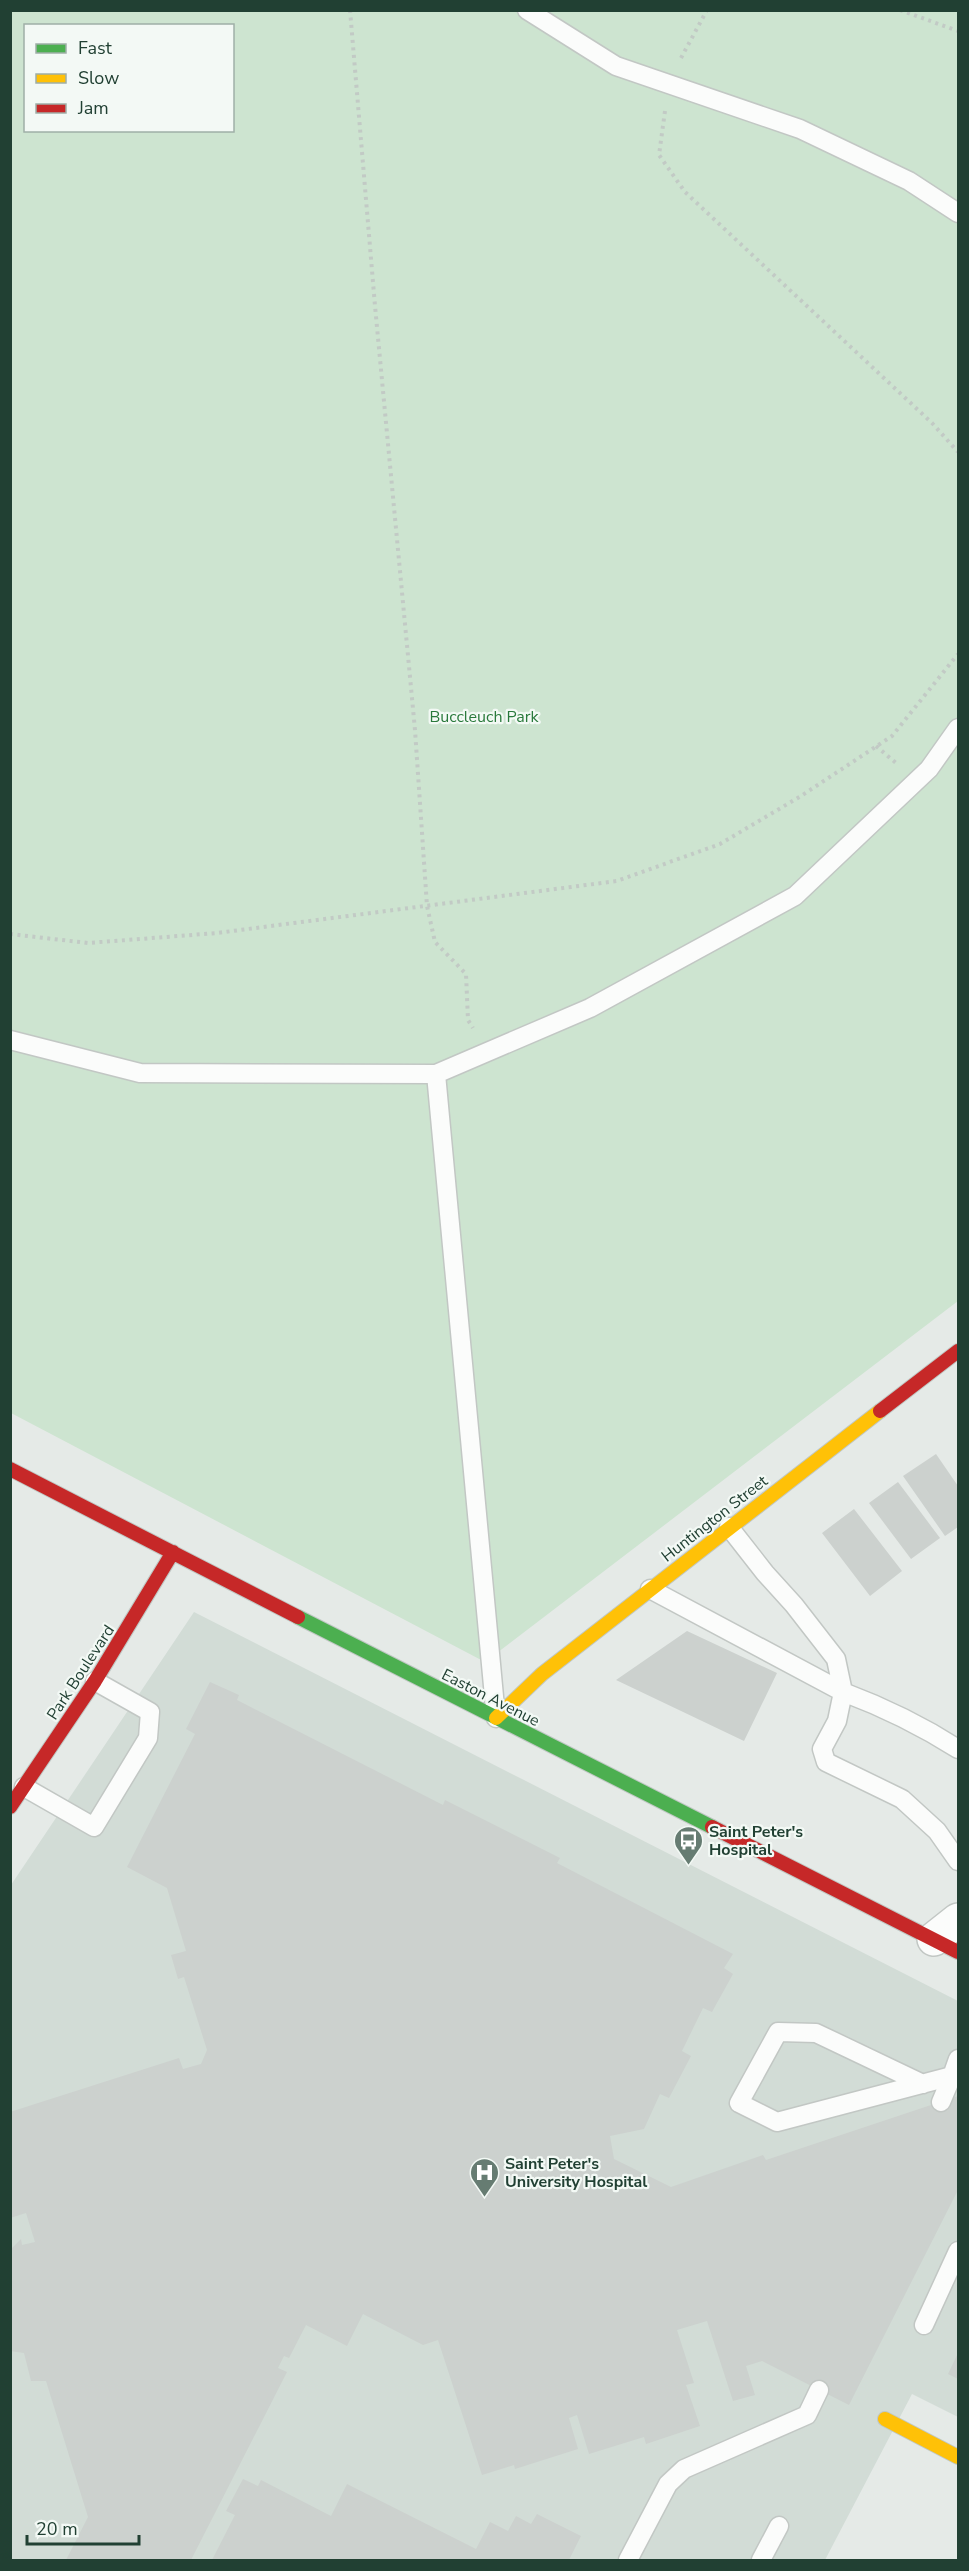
<svg xmlns="http://www.w3.org/2000/svg" width="969" height="2571" viewBox="0 0 969 2571" font-family="'Nunito Sans',sans-serif">
  <style>
    .built { fill: #d2dcd6 }
    .green { fill: #cde4d0; fill-rule: evenodd }
    .building { fill: #ccd1ce }
    .lines { fill: none; stroke-linecap: round; stroke-linejoin: round }
    .lane-casing { stroke: #c2c7c4; stroke-width: 21 }
    .street-casing { stroke: #c2c7c4; stroke-width: 36 }
    .fast-casing { stroke: #c0c8c4; stroke-width: 16 }
    .slow-casing { stroke: #c0c8c4; stroke-width: 16 }
    .jam-casing { stroke: #c0c8c4; stroke-width: 16 }
    .path { stroke: #c2cac5; stroke-width: 4; stroke-dasharray: 3 4.5; stroke-linecap: butt }
    .lane { stroke: #fbfcfb; stroke-width: 18 }
    .street { stroke: #fbfcfb; stroke-width: 33 }
    .fast { stroke: #4caf50; stroke-width: 14 }
    .slow { stroke: #ffc107; stroke-width: 14 }
    .jam { stroke: #c62828; stroke-width: 14 }
    .labels { text-anchor: middle; stroke-width: 4.5; stroke-linejoin: round; paint-order: stroke }
    .park-label { font-size: 16px; fill: #29793b; stroke: #f3f9f5 }
    .street-label { font-size: 16px; fill: #214033; stroke: #f3f9f5 }
    .poi-label { font-size: 16px; font-weight: bold; fill: #214033; stroke: #f3f9f5; text-anchor: start }
  </style>
  <rect width="100%" height="100%" fill="#e5eae7"/>
  <path class="built" d="M 194,1612 L 958,2001 L 958,2417 L 912,2394 L 825,2560 L 11,2560 L 11,1885 Z"/>
  <path class="green" d="M 11,11 L 958,11 L 958,1301 L 485,1662 L 11,1413 ZM 26,26 L 232,26 L 232,130 L 26,130 Z"/>
  <path class="building" d="M 936,1454 L 958,1486 L 958,1527 L 945,1536 L 903,1476 Z
    M 898,1482 L 940,1538 L 911,1559 L 869,1503 Z
    M 854,1509 L 902,1571 L 870,1596 L 822,1533 Z
    M 687,1631 L 777,1673 L 744,1741 L 616,1680 Z
    M 210,1682 L 239,1695 L 237,1700 L 443,1805 L 445,1800 L 560,1858 L 557,1863 L 733,1954 L 724,1968 L 733,1974 L 712,2012 L 703,2008 L 682,2051 L 691,2056 L 669,2098 L 660,2094 L 644,2129 L 610,2136 L 614,2159 L 671,2187 L 763,2155 L 766,2160 L 958,2096 L 958,2190 L 849,2405 L 762,2361 L 746,2366 L 755,2395 L 733,2401 L 707,2321 L 677,2330 L 694,2383 L 686,2385 L 700,2426 L 646,2444 L 644,2437 L 589,2454 L 577,2415 L 569,2418 L 578,2449 L 515,2469 L 514,2465 L 482,2475 L 438,2340 L 423,2345 L 363,2314 L 347,2346 L 306,2325 L 289,2358 L 284,2356 L 278,2368 L 287,2372 L 191,2560 L 66,2560 L 88,2517 L 46,2381 L 31,2381 L 24,2353 L 10,2351 L 10,2250 L 21,2239 L 22,2245 L 35,2242 L 26,2213 L 10,2218 L 10,2112 L 179,2058 L 183,2069 L 201,2064 L 207,2050 L 184,1977 L 178,1979 L 171,1955 L 186,1951 L 167,1888 L 127,1867 L 195,1734 L 186,1729 Z
    M 958,2353 L 958,2379 L 948,2374 Z
    M 243,2479 L 258,2486 L 261,2480 L 331,2516 L 347,2484 L 476,2549 L 490,2522 L 508,2531 L 516,2516 L 531,2524 L 537,2514 L 581,2536 L 569,2560 L 212,2560 L 235,2515 L 226,2511 Z"/>
  <g class="lines">
    <defs>
      <path id="lane" d="M 527,10 L 616,66 L 800,129 L 909,181 L 958,213
        M 10,1040 L 140,1073 L 436,1074 L 590,1008 L 795,896 L 929,769 L 958,728
        M 436,1074 L 496,1718
        M 729,1527 L 765,1573 L 794,1605 L 836,1659 L 843,1692 L 837,1721 L 822,1749 L 826,1762 L 902,1799 L 937,1831 L 958,1861
        M 650,1589 L 843,1692 C 883,1707 922,1726 958,1749
        M 24,1787 L 94,1827 L 148,1738 L 150,1712 L 95,1681
        M 923,2084 L 816,2033 L 778,2032 L 739,2103 L 777,2122 L 952,2076 L 958,2059
        M 941,2102 L 952,2076
        M 924,2325 L 958,2251
        M 628,2560 L 668,2484 L 684,2469 L 807,2415 L 819,2390
        M 761,2560 L 779,2526"/>
      <path id="street" d="M 934,1939 L 958,1920"/>
      <path id="fast" d="M 298,1617 L 712,1827"/>
      <path id="slow" d="M 496,1718 L 542,1674 L 880,1411
        M 885,2419 L 958,2457"/>
      <path id="jam" d="M 880,1411 L 958,1351
        M 10,1469 L 298,1617
        M 10,1807 L 95,1681 L 173,1552
        M 712,1827 L 958,1952"/>
    </defs>
    <use href="#lane" class="lane-casing"/>
    <use href="#street" class="street-casing"/>
    <use href="#fast" class="fast-casing"/>
    <use href="#slow" class="slow-casing"/>
    <use href="#jam" class="jam-casing"/>
    <path class="path" d="M 350,10 L 375,306 L 415,730 L 427,906 L 435,942 L 466,974 L 468,1020 L 473,1028
      M 900,10 L 958,31
      M 681,58 L 707,10
      M 665,111 L 659,155 L 685,192 L 932,423 L 958,452
      M 876,746 L 896,763
      M 10,934 L 88,943 L 217,933 L 617,881 L 720,844 L 801,796 L 892,736 L 958,654"/>
    <use href="#lane" class="lane"/>
    <use href="#street" class="street"/>
    <use href="#fast" class="fast"/>
    <use href="#slow" class="slow"/>
    <use href="#jam" class="jam"/>
  </g>
  <defs>
    <symbol id="bus-pin" viewBox="-11 -11 22 30"><path d="M0 17L-7.5 6A9.5 9.5 0 1 1 7.5 6Z" fill="#667c72" stroke="#f3f9f5"/><path d="M-5-6H5V4H4V6H2V4H-2V6H-4V4H-5ZM-3.5-4V0h7V-4ZM-3.5 1.2v1.5H-2V1.2ZM2 1.2v1.5H3.5V1.2Z" fill="#fff"/></symbol>
    <symbol id="hospital-pin" viewBox="-11 -11 22 30"><path d="M0 17L-7.5 6A9.5 9.5 0 1 1 7.5 6Z" fill="#667c72" stroke="#f3f9f5"/><path d="M-5-5h3v3.5h4V-5h3V5h-3V1.5h-4V5h-3Z" fill="#fff"/></symbol>
  </defs>
  <g fill-rule="evenodd">
    <use href="#bus-pin" x="672" y="1824" width="33" height="45"/>
    <use href="#hospital-pin" x="468" y="2156" width="33" height="45"/>
  </g>
  <g class="labels">
    <g class="park-label">
      <text x="484" y="722">Buccleuch Park</text>
    </g>
    <g class="street-label">
      <text transform="translate(714 1518) rotate(-38)" y="6">Huntington Street</text>
      <text transform="translate(80 1672) rotate(-57)" y="6">Park Boulevard</text>
      <text transform="translate(491 1697) rotate(27)" y="6">Easton Avenue</text>
    </g>
    <g class="poi-label">
      <text x="709" y="1837">Saint Peter's<tspan x="709" dy="18">Hospital</tspan></text>
      <text x="505" y="2169">Saint Peter's<tspan x="505" dy="18">University Hospital</tspan></text>
    </g>
  </g>
  <rect width="969" height="2571" fill="none" stroke="#214033" stroke-width="24"/>
  <rect x="24" y="24" width="210" height="108" fill="#f3f9f5" stroke="#9fafa7" stroke-width="1.5"/>
  <rect x="36" y="44" width="30" height="9" fill="#4caf50" stroke="#9fafa7" stroke-width="1.5"/>
  <text x="78" y="54" font-size="18" fill="#214033">Fast</text>
  <rect x="36" y="74" width="30" height="9" fill="#ffc107" stroke="#9fafa7" stroke-width="1.5"/>
  <text x="78" y="84" font-size="18" fill="#214033">Slow</text>
  <rect x="36" y="104" width="30" height="9" fill="#c62828" stroke="#9fafa7" stroke-width="1.5"/>
  <text x="78" y="114" font-size="18" fill="#214033">Jam</text>
  <path d="M27 2535v9h112v-9" fill="none" stroke="#214033" stroke-width="3"/>
  <text x="36" y="2535" font-size="18" fill="#214033" stroke="#f3f9f5" stroke-width="4.5" paint-order="stroke">20 m</text>
</svg>
